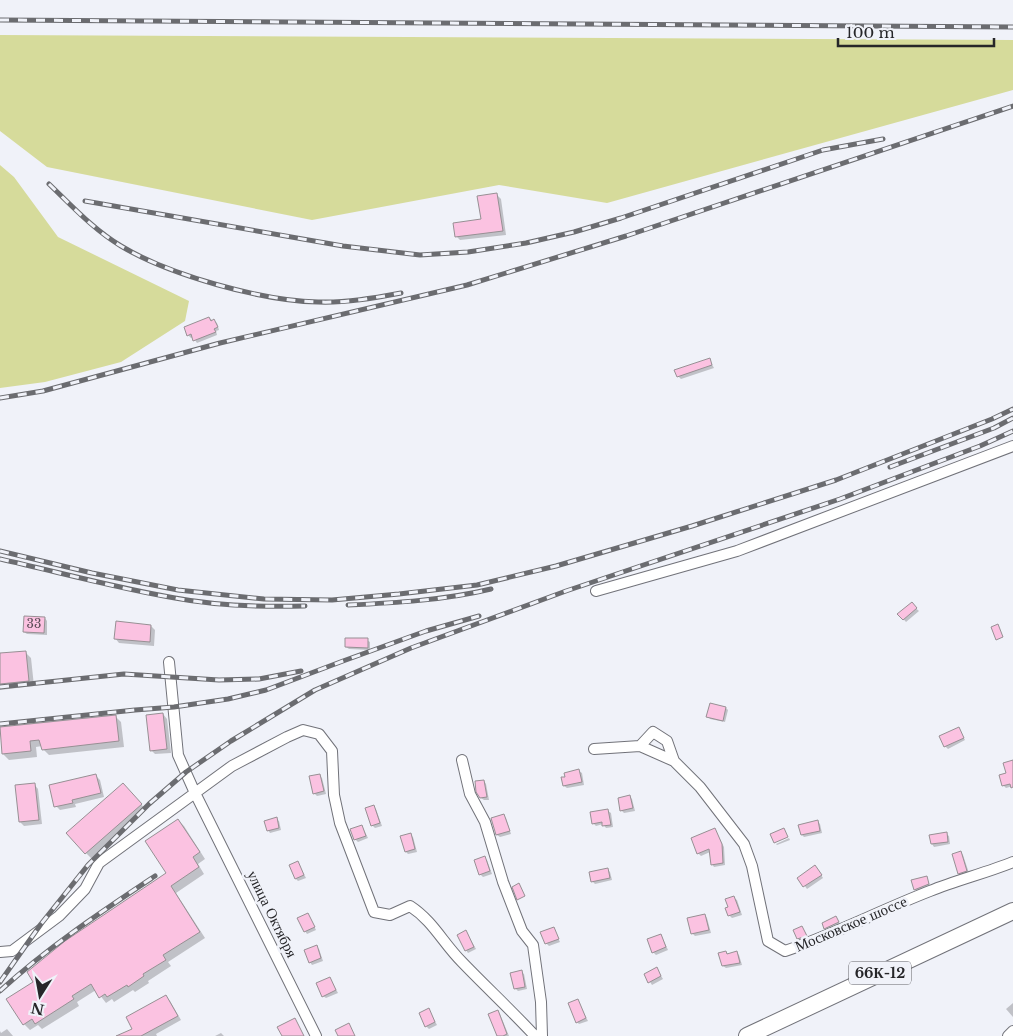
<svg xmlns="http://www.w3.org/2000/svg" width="1013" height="1036" viewBox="0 0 1013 1036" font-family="'Libre Baskerville',serif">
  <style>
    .green { fill: #d6db9b }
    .shadow { fill: #0003 }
    .building { fill: #fbc2e1; stroke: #979094 }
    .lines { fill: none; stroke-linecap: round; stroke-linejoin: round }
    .minor-casing { stroke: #717279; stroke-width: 12 }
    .primary-casing { stroke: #717279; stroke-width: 18 }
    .minor { stroke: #fff; stroke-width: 10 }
    .primary { stroke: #fff; stroke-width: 16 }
    .rail-casing { stroke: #6b6c70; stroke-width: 5 }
    .rail { stroke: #f0f2f9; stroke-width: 3; stroke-dasharray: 9; stroke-linecap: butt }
    .labels { text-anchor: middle; stroke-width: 5; stroke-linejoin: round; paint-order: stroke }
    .number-label { font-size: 12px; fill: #5b4d57 }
    .shield { fill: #f0f2f9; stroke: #636367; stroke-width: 1 }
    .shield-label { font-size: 14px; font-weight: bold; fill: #262629 }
    .street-label { font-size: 15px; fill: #262629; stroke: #f0f2f9 }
  </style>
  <rect width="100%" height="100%" fill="#f0f2f9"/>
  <path class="green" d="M 0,35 L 1013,40 L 1013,90 L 607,203 L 499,185 L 312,220 L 47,167 L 0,131 Z
    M 0,165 L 14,177 L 58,237 L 189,301 L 185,321 L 121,362 L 45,382 L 0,388 Z"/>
  <path class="shadow" d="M 497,195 L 501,199 L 506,235 L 460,240 L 456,236 L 482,220 Z
    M 209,318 L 217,323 L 219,330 L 216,331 L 217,335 L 197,343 L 193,337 L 191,338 L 188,335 Z
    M 709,359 L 714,368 L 681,379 L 678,376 Z
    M 911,604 L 919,611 L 906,622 L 899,614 Z
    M 45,618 L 47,621 L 47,635 L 27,634 L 24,632 Z
    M 151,626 L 155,630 L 154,646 L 119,643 L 115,638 Z
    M 367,640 L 370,642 L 370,650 L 349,649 L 346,647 Z
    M 25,652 L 31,658 L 34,686 L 0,690 L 0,655 Z
    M 726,708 L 728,710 L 725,722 L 710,719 L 708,716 Z
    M 163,714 L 167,719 L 171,753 L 155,754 L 151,750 Z
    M 115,716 L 121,722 L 124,747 L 49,755 L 43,749 L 42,746 L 36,747 L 37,757 L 9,760 L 3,754 L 0,729 Z
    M 958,728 L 965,740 L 948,749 L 945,746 Z
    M 1013,762 L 1013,786 L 1006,788 L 1003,785 Z
    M 579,771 L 582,773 L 584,785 L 567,788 L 564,786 Z
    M 319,775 L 322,778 L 326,794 L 317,796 L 314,793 Z
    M 96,776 L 100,780 L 104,797 L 75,804 L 76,807 L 60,810 L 56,806 Z
    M 484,781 L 486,784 L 489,800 L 484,800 L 481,798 Z
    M 34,784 L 38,789 L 42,824 L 24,826 L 20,822 Z
    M 129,790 L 146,810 L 92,859 L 86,853 Z
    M 629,796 L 632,799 L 635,811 L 624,813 L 622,811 Z
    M 373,806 L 376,809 L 382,826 L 375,828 L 372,825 Z
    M 608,811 L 611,813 L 613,827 L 606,828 L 603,824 L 596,826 L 593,823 Z
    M 503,815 L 506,818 L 511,834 L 500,837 L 497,835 L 492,819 Z
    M 276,819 L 279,821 L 281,830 L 270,833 L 268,830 Z
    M 178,820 L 184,826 L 205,859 L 198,864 L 204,874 L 176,893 L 205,938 L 168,962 L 171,966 L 148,981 L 149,983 L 135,992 L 133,990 L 114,1002 L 112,999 L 106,1003 L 96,990 L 77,1002 L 79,1006 L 42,1029 L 38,1025 L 30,1030 L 24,1024 L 35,982 L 168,873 Z
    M 818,822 L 820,824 L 822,833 L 804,837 L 802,835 Z
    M 362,826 L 368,838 L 358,842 L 355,839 Z
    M 715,830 L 724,847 L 725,865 L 714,867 L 712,864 L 710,852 L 701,856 L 698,853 Z
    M 946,834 L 949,836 L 950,844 L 934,847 L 932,844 Z
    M 410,835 L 413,837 L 417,852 L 408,854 L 406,852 Z
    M 789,838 L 790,840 L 777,845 L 776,844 Z
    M 961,852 L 963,855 L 969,873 L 961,876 L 959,873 Z
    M 485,858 L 487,860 L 492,874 L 483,877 L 480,874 Z
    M 298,863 L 306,878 L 298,881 L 296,879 Z
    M 607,869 L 610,872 L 612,880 L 595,884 L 593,882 L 591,873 Z
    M 818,870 L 823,878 L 807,889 L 799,878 Z
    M 926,877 L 931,887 L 918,892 L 915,889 Z
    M 734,898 L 737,900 L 742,915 L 732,918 L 729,915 Z
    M 308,914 L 316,930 L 307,934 L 305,931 Z
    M 705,915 L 707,918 L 711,933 L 695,936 L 692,933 Z
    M 836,918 L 841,925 L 828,930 L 825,928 Z
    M 553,928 L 560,942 L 549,946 L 546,943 Z
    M 804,930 L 808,938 L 801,941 L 798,939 Z
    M 466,932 L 476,949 L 468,953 L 466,950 Z
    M 661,935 L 668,950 L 656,955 L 653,952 Z
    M 316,947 L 319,949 L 323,961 L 312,965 L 310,962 Z
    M 726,952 L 729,955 L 736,952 L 739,955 L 742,965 L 726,968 L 723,966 Z
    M 657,969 L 663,979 L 652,985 L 645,974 Z
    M 521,972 L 524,974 L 527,989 L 518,991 L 515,988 Z
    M 330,978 L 338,993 L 326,998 L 323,996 Z
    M 166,997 L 170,1001 L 181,1020 L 156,1034 L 157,1036 L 120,1036 L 134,1029 Z
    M 577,1000 L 588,1021 L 579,1024 L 577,1022 Z
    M 1013,1003 L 1013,1017 L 1006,1009 Z
    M 429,1010 L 437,1025 L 429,1029 L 426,1026 Z
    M 498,1011 L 500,1014 L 509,1036 L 498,1036 Z
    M 7,1029 L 13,1036 L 0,1036 L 0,1031 L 1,1033 Z
    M 221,1033 L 224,1036 L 215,1036 Z"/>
  <path class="building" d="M 497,193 L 503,231 L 455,237 L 453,223 L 481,219 L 477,196 Z
    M 209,317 L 211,321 L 214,319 L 218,327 L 214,329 L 216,332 L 193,341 L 191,334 L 187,336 L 184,327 Z
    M 710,358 L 712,365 L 677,377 L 674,370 Z
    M 912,602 L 917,608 L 903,620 L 897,614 Z
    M 24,616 L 45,617 L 44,633 L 23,632 Z
    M 116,621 L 151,625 L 150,642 L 114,639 Z
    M 998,624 L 1003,637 L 996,640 L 991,627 Z
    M 345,638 L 368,638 L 368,648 L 345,647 Z
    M 26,651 L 29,681 L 0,684 L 0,653 Z
    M 710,703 L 726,707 L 723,721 L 706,717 Z
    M 163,713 L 167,749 L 150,751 L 146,715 Z
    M 116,715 L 119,741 L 42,750 L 39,740 L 30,741 L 31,751 L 2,754 L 0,727 Z
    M 959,727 L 964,738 L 944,747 L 939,736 Z
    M 1013,760 L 1013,787 L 1011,788 L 1010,784 L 1002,786 L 999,775 L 1006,773 L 1003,763 Z
    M 579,769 L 582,782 L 563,786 L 561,777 L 565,777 L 564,773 Z
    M 96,774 L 101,793 L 72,800 L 73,803 L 54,807 L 49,785 Z
    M 320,774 L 324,791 L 313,794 L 309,776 Z
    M 484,780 L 487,797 L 480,798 L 476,792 L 475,781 Z
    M 35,783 L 39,820 L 19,822 L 15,785 Z
    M 123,783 L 142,804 L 85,854 L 66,833 Z
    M 630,795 L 633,808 L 620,811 L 618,798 Z
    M 374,805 L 380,823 L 371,826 L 365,808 Z
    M 608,809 L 611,825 L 602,826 L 602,822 L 592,824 L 590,812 Z
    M 504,814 L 510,831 L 496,835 L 491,818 Z
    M 277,817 L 279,828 L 267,831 L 264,821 Z
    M 178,819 L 200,852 L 193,857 L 199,867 L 171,886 L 200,932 L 163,955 L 166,960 L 143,974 L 144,976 L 128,987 L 127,985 L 107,997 L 105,994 L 99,998 L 91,984 L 72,996 L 74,999 L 35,1024 L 32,1019 L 23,1025 L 6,999 L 33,982 L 27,972 L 65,941 L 166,873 L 145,841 Z
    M 818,820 L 820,831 L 801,835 L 798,825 Z
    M 362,825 L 366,836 L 354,840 L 350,829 Z
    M 715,828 L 722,844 L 723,863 L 711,865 L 709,849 L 697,854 L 691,838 Z
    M 784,828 L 788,837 L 774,843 L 770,834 Z
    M 947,832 L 948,842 L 931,844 L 929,835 Z
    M 411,833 L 415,849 L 405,852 L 400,836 Z
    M 961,851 L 967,871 L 958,874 L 952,854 Z
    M 485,856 L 490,871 L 479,875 L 474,860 Z
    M 298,861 L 304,875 L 295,879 L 289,865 Z
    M 815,865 L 822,875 L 803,887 L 797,878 Z
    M 608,868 L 610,878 L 591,882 L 589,872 Z
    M 927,876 L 929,884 L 914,890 L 911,880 Z
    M 519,883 L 525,896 L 517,900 L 512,887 Z
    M 734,896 L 740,912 L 728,916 L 725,908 L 728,907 L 725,899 Z
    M 308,913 L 315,927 L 304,932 L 297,918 Z
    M 705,914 L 709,930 L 691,934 L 687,918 Z
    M 836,916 L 839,922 L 824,929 L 822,923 Z
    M 802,926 L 807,936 L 797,939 L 793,930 Z
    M 554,927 L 559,939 L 545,944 L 540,932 Z
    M 466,930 L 474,947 L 465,951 L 457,935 Z
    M 661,934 L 666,947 L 652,953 L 647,939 Z
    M 317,945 L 321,958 L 309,963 L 304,950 Z
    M 726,951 L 727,954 L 737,951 L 740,963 L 722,966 L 718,953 Z
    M 657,967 L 661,976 L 648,983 L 644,974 Z
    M 522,970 L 525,987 L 514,989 L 510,973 Z
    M 330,977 L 336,990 L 322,997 L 316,983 Z
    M 166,995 L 178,1016 L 141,1036 L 116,1036 L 132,1029 L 126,1017 Z
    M 578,999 L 586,1018 L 576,1023 L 568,1003 Z
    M 429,1008 L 435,1022 L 425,1027 L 419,1013 Z
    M 498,1010 L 507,1034 L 503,1036 L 497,1036 L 488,1014 Z
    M 295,1018 L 304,1036 L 282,1036 L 277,1027 Z
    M 349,1023 L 355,1036 L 338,1036 L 335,1030 Z"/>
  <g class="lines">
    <defs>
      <path id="minor" d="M 596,591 L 737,551 L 1013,446
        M 169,662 L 178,755 L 195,793 L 232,766 L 287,737 L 303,730 L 319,734 L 332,751 L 334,795 L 340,823 L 374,912 L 390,915 L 410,906 C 433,921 443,943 462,962 C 486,987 511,1010 535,1036
        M 640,746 L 653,732 L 667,741 L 674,761
        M 594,749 L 640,746 L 674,761 L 700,787 L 744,844 L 752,866 L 768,941 L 785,951 C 835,934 881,910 930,891 C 957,880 986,873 1013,862
        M 462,760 L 470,794 L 485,822 L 503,882 L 522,931 L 533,945 L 541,1002 L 542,1036
        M 0,952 L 12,951 L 59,916 L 85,889 L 99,863 L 195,793 L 316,1036
        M 1008,1036 L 1013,1031"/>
      <path id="primary" d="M 747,1036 L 1013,911"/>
    </defs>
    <use href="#minor" class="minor-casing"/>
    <use href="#primary" class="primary-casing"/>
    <use href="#minor" class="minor"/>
    <use href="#primary" class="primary"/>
    <defs>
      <path id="rail" d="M 0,20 L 1013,27
        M 49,184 C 72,206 94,230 121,246 C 169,275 262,301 318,302 C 346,303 374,298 401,293
        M 85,201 L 343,246 L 420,255 L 468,252 L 526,243 L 574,232 L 621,218 L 823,150 L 883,139
        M 0,398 L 43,391 L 220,343 L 467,285 L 626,236 L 1013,106
        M 890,467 L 994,428 L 1013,418
        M 0,551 L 92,573 L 178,590 L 264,599 L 332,600 L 399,594 L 477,585 L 556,566 L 692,526 L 836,480 L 992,419 L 1013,409
        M 0,559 C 58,572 116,588 175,598 C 217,606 263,607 305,606
        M 348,605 C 395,603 445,600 491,589
        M 0,687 L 124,674 L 219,680 L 259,679 L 301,671
        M 0,724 L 135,710 L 174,707 L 228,699 L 266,690 L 343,661 L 426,631 L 479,616
        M 0,982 L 41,924 L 88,865 L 149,804 L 186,772 L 231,741 L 315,690 L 411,648 L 566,591 L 840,499 L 980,446 L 1013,431
        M 0,991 C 48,947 101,912 155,876"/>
    </defs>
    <use href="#rail" class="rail-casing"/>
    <use href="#rail" class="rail"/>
  </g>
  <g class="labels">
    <g class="number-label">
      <text x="34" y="628">33</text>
    </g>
    <rect class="shield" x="849" y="961.5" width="62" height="23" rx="4"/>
    <g class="shield-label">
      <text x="880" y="978">66К-12</text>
    </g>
    <g class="street-label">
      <text transform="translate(272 914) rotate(64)" y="5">улица Октября</text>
      <text transform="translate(851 924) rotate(-23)" y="5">Московское шоссе</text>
    </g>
  </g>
  <g transform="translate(40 996) rotate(191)" stroke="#f0f2f9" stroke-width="4" paint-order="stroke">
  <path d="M0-4L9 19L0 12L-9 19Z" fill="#262629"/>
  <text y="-8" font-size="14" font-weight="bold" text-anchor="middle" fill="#262629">N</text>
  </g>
  <path d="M838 38v8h156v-8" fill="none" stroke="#262629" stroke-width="2.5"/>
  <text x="846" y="38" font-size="15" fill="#262629" stroke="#f0f2f9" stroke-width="4" paint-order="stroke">100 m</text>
</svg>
